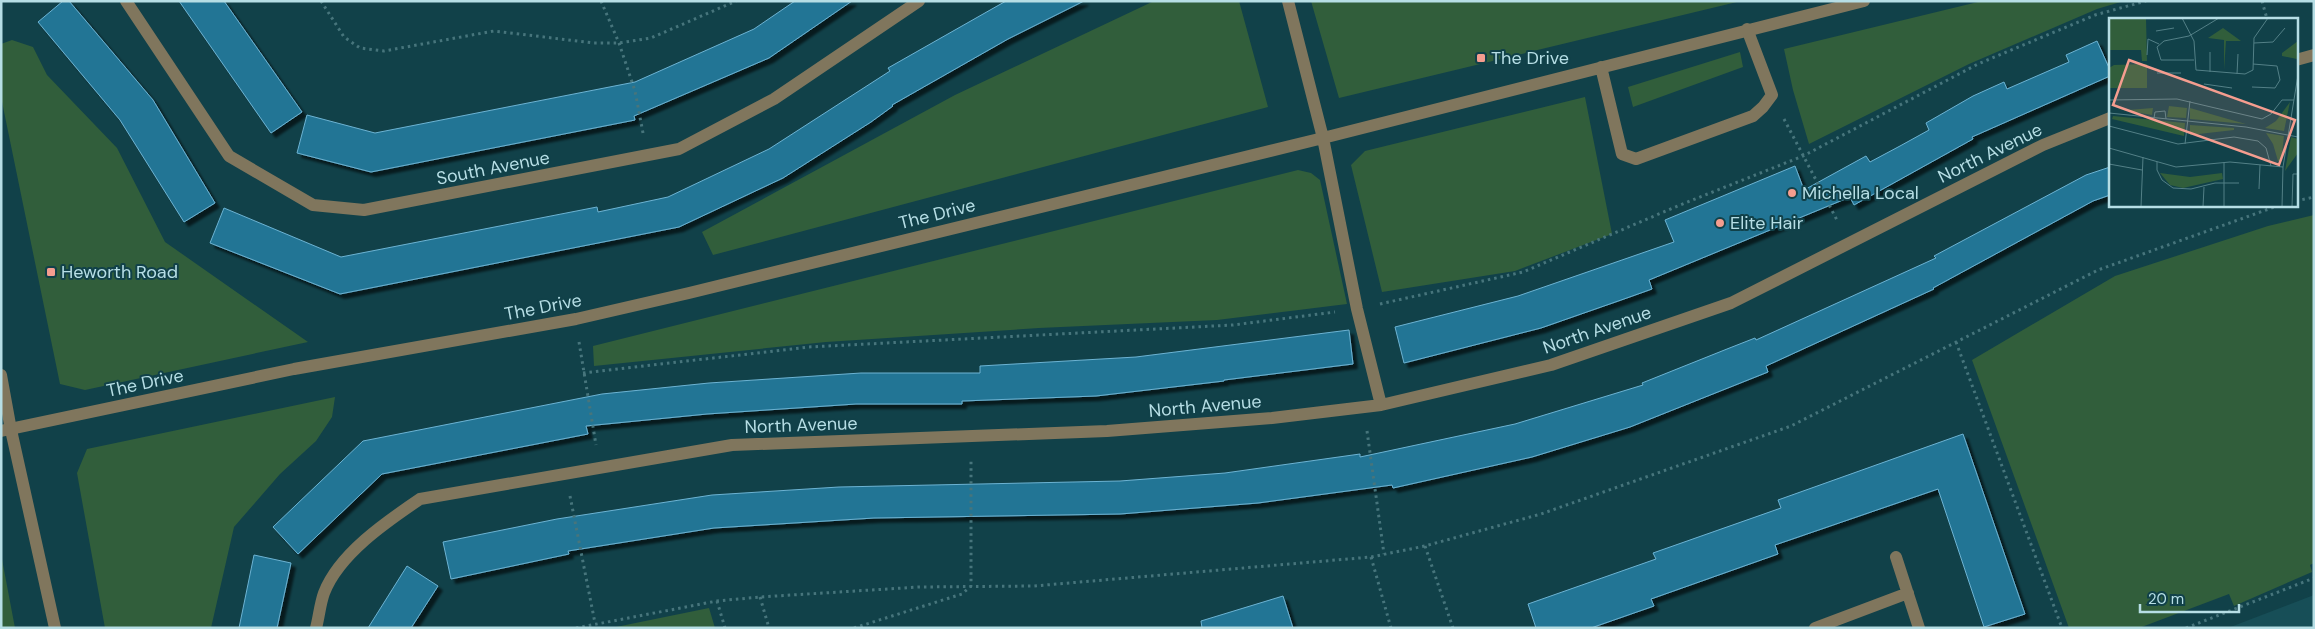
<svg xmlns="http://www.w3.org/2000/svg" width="2315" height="629" viewBox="0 0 2315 629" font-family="'DM Sans',sans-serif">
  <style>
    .built { fill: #174e57 }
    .green { fill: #315e3b }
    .building { fill: #247595; stroke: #6cb3d3; filter: url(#shadow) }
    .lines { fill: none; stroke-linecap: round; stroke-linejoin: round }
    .path { stroke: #47757c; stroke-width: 3; stroke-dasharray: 2.5 4; stroke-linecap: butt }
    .minor { stroke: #80765d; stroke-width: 12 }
    .poi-dot { fill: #f59d8f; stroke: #114149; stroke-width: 2 }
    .labels { text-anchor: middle; stroke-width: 4; stroke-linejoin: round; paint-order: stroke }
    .poi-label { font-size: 18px; fill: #b6dee5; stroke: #114149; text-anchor: start }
    .street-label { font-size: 18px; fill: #b6dee5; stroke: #114149 }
    .inset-road { fill: none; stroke: #538087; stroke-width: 1 }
    .view { fill: #f59d8f; fill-opacity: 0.15; stroke: #f59d8f; stroke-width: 2.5 }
    .inset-edge { fill: none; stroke: #b6dee5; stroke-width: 2.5 }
  </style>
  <defs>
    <filter id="shadow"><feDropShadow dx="4.5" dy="4.5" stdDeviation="1" flood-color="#0009"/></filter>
  </defs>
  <rect width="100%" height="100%" fill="#114149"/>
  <path class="built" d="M 2314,595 L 2314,628 L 2228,628 Z"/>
  <path class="green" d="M 1154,1 L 1239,1 L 1268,107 L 713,255 L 702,232 L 955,95 Z
    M 1311,1 L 1741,1 L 1339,98 Z
    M 1982,1 L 2124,1 L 2097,9 L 1969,64 L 1809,144 L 1793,90 L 1784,49 Z
    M 12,40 L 33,47 L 47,75 L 117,148 L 165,242 L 308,342 L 85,390 L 60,384 L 1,97 L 1,44 Z
    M 1740,52 L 1743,67 L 1633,107 L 1628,87 Z
    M 1585,97 L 1612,234 L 1515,271 L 1382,292 L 1351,165 L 1365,151 Z
    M 1298,170 L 1311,173 L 1320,180 L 1347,304 L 1217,320 L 1039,328 L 826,342 L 594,366 L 593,346 Z
    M 2314,215 L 2314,563 L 2310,565 L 2312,572 L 2234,606 L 2229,594 L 2139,628 L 2069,628 L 1972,360 L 2115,276 L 2268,226 Z
    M 335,397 L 332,417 L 316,441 L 280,474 L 234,527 L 211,628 L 105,628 L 77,473 L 87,449 Z
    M 1,554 L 15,628 L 1,628 Z
    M 709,608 L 715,628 L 611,628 Z"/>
  <path class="building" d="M 63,1 L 69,1 L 153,100 L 215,203 L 184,222 L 120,120 L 38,22 Z
    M 179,1 L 224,1 L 302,112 L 271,133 Z
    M 795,1 L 852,1 L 769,58 L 634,116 L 635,120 L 371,172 L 297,153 L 307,115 L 375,133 L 635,82 L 754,29 Z
    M 1006,1 L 1084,1 L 1008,39 L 892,105 L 893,106 L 871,122 L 783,178 L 679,227 L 340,294 L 210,243 L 224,208 L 341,257 L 597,207 L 598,212 L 668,197 L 769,149 L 890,71 L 888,68 Z
    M 2097,41 L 2110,70 L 2110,76 L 1972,137 L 1973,139 L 1854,205 L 1850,197 L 1649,280 L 1652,289 L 1624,299 L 1541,328 L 1404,363 L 1395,327 L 1518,296 L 1674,242 L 1665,220 L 1795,166 L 1804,190 L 1866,156 L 1870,162 L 1900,146 L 1929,130 L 1926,123 L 1973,96 L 2004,82 L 2007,89 L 2069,62 L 2066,55 Z
    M 2110,167 L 2110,195 L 2093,201 L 1933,288 L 1934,289 L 1766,366 L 1768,372 L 1630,427 L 1532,457 L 1393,488 L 1392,485 L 1258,503 L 1120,514 L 874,518 L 714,528 L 568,551 L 569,554 L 451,579 L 443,542 L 557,519 L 712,495 L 839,487 L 1120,481 L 1225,473 L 1360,454 L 1360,457 L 1515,424 L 1643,385 L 1642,383 L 1727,349 L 1755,338 L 1756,340 L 1936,258 L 1934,256 L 2086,175 Z
    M 1349,330 L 1353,364 L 1224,380 L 1224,381 L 1096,396 L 962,401 L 962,404 L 856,404 L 707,414 L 586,426 L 588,434 L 382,474 L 298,554 L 273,527 L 363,441 L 602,394 L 709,383 L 861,373 L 980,373 L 980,366 L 1136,357 Z
    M 1963,434 L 2025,614 L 1984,627 L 1938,489 L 1775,545 L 1778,554 L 1651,599 L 1654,606 L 1591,628 L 1536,628 L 1528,604 L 1656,559 L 1653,553 L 1781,508 L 1778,500 Z
    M 254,555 L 291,563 L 277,628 L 239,628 Z
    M 407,566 L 438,586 L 411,628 L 368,628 Z
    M 1283,596 L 1293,628 L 1202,628 L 1201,621 Z"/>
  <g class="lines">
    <path class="path" d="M 321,1 L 344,37 L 360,48 L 384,51 L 494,31 L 594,43 L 619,43 L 651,38 L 736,1
      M 601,1 L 619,43 L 635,91 L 643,133
      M 2262,1 L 2267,19
      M 1784,119 L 1838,222
      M 2296,201 L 2314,197
      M 1380,304 L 1523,272 L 1680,205 L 1803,156 L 1978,64 L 2095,15 L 2146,1
      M 579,342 L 596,445
      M 1956,342 L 2062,628
      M 583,373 L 809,347 L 1233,325 L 1335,312
      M 1367,431 L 1384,554
      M 570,496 L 595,623
      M 1425,546 L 1453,628
      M 1371,557 L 1391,628
      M 760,597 L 769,628
      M 717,601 L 725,628
      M 576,628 L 717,601 L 760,597 L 919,587 L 1034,586 L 1371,557 L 1425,546 L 1541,514 L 1791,426 L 2098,270 L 2280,205
      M 854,628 L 962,594 L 971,586 L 971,459
      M 2186,628 L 2314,578"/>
    <path class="minor" d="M 126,1 L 229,156 L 313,205 L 364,210 L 679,149 L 774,99 L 919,1
      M 1288,1 L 1323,138 L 1357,309 L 1381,405
      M 2296,60 L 2314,55
      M 1601,67 L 1622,154 L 1636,159 L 1753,116 L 1763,107 L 1772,95 L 1747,29
      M 1,375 L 11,430 L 55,628
      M 1,431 L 294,369 L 576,319 L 689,293 L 1323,138 L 1864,1
      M 1896,557 L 1919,628
      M 316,628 C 319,617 320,604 324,593 C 339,554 386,522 420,499 L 732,445 L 1107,431 L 1272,418 L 1381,405 L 1551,365 L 1731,303 L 2043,145 L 2110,118
      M 1815,628 L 1908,593"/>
  </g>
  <g class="poi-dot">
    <rect x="1476" y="53" width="10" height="10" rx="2.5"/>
    <circle cx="1792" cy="193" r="5"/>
    <circle cx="1720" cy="223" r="5"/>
    <rect x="46" y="267" width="10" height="10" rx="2.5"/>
  </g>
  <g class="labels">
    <g class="poi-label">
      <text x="1491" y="64">The Drive</text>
      <text x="1802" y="199">Michella Local</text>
      <text x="1730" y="229">Elite Hair</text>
      <text x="61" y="278">Heworth Road</text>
    </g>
    <g class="street-label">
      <text transform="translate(1990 153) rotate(-26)" y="6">North Avenue</text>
      <text transform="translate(493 168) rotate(-11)" y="6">South Avenue</text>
      <text transform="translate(937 214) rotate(-14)" y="6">The Drive</text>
      <text transform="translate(543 307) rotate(-11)" y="6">The Drive</text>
      <text transform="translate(1597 330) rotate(-19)" y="6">North Avenue</text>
      <text transform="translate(145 383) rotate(-12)" y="6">The Drive</text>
      <text transform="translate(1205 406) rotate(-5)" y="6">North Avenue</text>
      <text transform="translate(801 425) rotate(-2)" y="6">North Avenue</text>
    </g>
  </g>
  <g transform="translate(2109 18)">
    <rect width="189" height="189" fill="#114149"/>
    <path d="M 0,0 L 37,0 L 38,43 L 33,43 L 32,32 L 0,32 ZM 114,10 L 132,23 L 117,23 L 115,52 L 115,22 L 99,20 ZM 189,23 L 188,41 L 173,38 L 173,35 ZM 38,46 L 38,70 L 0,70 L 0,50 L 5,47 ZM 181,84 L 175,113 L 156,110 L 167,103 ZM 60,88 L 78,90 L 77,100 L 58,99 ZM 44,90 L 43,97 L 8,91 L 19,92 ZM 81,90 L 119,101 L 137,106 L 81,101 ZM 4,98 L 76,105 L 75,118 L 3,101 ZM 81,107 L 125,110 L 125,112 L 81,117 ZM 157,115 L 175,118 L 172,144 L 169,143 L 164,126 ZM 182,119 L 189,121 L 189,135 L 176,153 ZM 51,155 L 81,159 L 113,155 L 114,161 L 74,170 L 61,167 Z" fill="#315e3b"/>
    <path class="inset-road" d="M 73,0 L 85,23 L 87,52 L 136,56 L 144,52 L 145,20 L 159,0M 47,13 L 65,10M 145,25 L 164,24 L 176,10M 38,37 L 39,21 L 50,26M 85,42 L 52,42 L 48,29 L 55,23 L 80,18 L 110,0M 101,54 L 101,34M 48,55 L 72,55M 128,56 L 129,36M 95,66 L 123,70M 143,69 L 166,70 L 171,62 L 168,48 L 144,46M 0,82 L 68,81 L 153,101 L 162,96 L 173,82 L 185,82M 0,95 L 137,109 L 189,119M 45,100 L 46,94 L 56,93 L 57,101M 0,108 L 69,126 L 125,119 L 149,123 L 157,130 L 162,148M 76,126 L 81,83M 0,130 L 67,149 L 121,144 L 174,149M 48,144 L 48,152 L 53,162 L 64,170 L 82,171 L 106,165 L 130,165M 0,146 L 33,152M 150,171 L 151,147M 32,189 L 34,139M 94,189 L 95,169M 115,189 L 115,144M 173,189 L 174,149 L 189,57M 183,189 L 184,156 L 189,156"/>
    <path class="view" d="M 20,42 L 186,102 L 170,147 L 4,87 Z"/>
    <rect width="189" height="189" class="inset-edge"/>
  </g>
  <rect width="2315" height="629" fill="none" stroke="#b6dee5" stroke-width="5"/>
  <path d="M2140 604v8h99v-8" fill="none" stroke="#b6dee5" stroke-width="2.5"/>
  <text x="2148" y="604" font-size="15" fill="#b6dee5" stroke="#114149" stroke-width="4" paint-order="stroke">20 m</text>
</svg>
